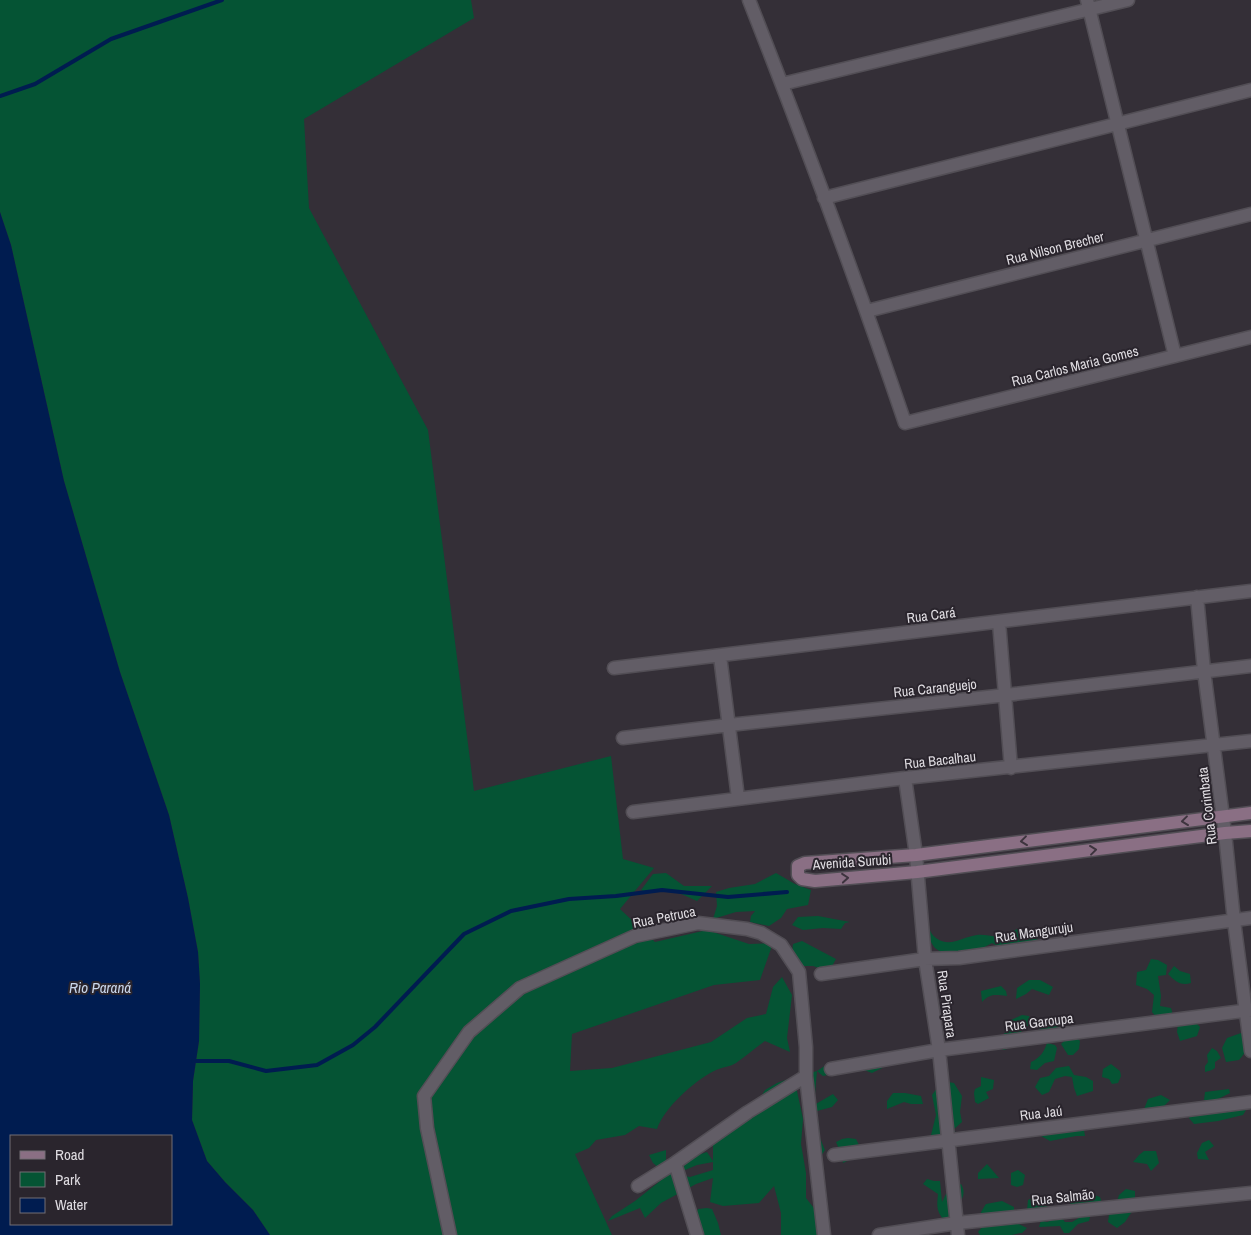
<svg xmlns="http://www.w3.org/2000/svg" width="1251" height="1235" viewBox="0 0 1251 1235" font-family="'Archivo Narrow',sans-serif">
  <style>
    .green { fill: #055434; fill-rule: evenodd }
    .water { fill: #001c50; fill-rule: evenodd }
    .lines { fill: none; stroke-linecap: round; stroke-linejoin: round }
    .stream { stroke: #001c50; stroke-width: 4 }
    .street-casing { stroke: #524e55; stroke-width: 15 }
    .secondary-casing { stroke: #524e55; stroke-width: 15 }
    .street { stroke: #625d66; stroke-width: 12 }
    .secondary { stroke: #8a6f84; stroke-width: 12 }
    .oneway { stroke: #3d343e }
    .labels { text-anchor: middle; stroke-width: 4; stroke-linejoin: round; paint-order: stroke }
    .street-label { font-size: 14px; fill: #dfdce1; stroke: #2a252d }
    .water-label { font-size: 15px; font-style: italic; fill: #cad7ec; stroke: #2a252d }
  </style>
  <rect width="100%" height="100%" fill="#342f37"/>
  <path class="green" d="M 0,0 L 471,0 L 474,18 L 304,119 L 309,208 L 428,430 L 474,791 L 611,756 L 623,859 L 654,868 L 620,909 L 655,942 L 707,930 L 749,944 L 773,943 L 760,980 L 714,985 L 572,1034 L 570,1071 L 612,1068 L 711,1042 L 747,1018 L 766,1014 L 773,987 L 782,977 L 792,995 L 787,1038 L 790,1052 L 765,1041 C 755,1048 746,1056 736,1063 C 730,1067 721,1067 714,1071 C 694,1081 664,1108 657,1129 L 639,1126 L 625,1135 L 596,1140 L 589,1148 L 575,1154 L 612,1235 L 270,1235 L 253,1210 L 225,1182 L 207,1161 L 192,1120 L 193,1081 L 199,1041 L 200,984 L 198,952 L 188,898 L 169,815 L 120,672 L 64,481 L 11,245 L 0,212 Z
    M 666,873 L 684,886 L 712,886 L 697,901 L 670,889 L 648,893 L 641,890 L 653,874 Z
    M 776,873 L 795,884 L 811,890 L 808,905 L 787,909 L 781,918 L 769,926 L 750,922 L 751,916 L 755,911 L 736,912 L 713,919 L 717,906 L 716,892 L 729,888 L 755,884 Z
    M 922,892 C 933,902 920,925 936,938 C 950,948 962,937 977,935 C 985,934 995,938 1004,936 C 1008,935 1013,930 1018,929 C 1024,928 1031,931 1037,932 L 1038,937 L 1036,942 L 1001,948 L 992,943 L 979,950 L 974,951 L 944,952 C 930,949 935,942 925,937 Z
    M 818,916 L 850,922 L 845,923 L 841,929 L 823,928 L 803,930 L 792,925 L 798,917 Z
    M 802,941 L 836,959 L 831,968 L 822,969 L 813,966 L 800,966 L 792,953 L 793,944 Z
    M 1151,959 L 1158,960 L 1167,965 L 1166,975 L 1158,976 L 1161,996 L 1160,1006 L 1171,1008 L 1173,1015 L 1157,1018 L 1152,1012 L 1154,995 L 1147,989 L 1136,985 L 1137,972 L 1146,970 Z
    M 1174,966 L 1180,971 L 1190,974 L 1191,983 C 1180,986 1175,981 1168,974 Z
    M 1029,980 L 1040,980 L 1053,987 L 1049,995 L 1032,989 L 1026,994 L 1016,999 L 1017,988 Z
    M 1001,986 L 1006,991 L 1007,996 C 995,995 991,993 982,1002 L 981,991 Z
    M 1022,1015 L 1029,1016 L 1032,1023 C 1024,1028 1019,1035 1011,1039 L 1007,1049 L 1003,1050 L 999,1040 L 1008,1029 L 1011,1020 Z
    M 1053,1019 L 1059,1025 L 1058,1029 L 1044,1034 L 1040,1031 L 1039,1025 L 1047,1020 Z
    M 1192,1019 L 1200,1027 L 1197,1036 L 1180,1041 L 1177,1032 L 1178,1023 Z
    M 1241,1033 L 1246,1034 C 1249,1046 1247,1051 1239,1060 L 1226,1062 L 1222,1048 L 1227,1038 Z
    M 1075,1036 L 1080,1041 L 1079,1049 L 1073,1055 L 1068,1055 L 1061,1044 L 1067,1038 Z
    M 1047,1043 L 1055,1045 L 1057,1048 L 1054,1061 L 1045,1063 L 1037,1070 L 1030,1069 L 1031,1062 C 1040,1058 1044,1052 1047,1043 Z
    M 1212,1048 L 1217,1051 L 1221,1058 L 1215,1062 L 1215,1068 L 1212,1070 L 1205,1072 L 1205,1066 L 1208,1062 L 1207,1055 Z
    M 875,1054 L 885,1064 L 882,1068 L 872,1073 L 859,1068 L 823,1076 L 817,1071 L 814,1105 L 833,1094 L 838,1100 L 832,1107 L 817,1111 L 820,1138 L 825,1150 L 819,1159 L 817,1157 C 816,1149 817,1140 816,1133 C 813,1111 808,1094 810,1073 L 817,1071 L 829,1063 L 852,1061 Z
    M 1111,1064 L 1120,1071 L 1121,1076 L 1118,1083 L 1112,1084 L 1109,1079 L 1102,1077 L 1103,1069 Z
    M 1069,1066 L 1074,1075 L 1086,1077 L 1093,1081 L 1093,1091 L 1077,1096 L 1074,1088 L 1072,1077 L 1065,1076 L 1055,1079 L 1049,1092 L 1042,1095 L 1035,1087 L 1040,1078 L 1049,1076 L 1056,1068 Z
    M 794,1077 L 803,1119 L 801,1144 L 806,1173 L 806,1198 L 817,1212 L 820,1235 L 781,1235 L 781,1213 L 774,1186 L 759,1203 L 723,1206 L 710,1202 L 713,1178 L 696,1184 L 661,1203 L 645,1218 L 640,1208 L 608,1221 L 612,1216 L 635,1201 L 689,1158 L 707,1152 L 713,1161 L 713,1139 L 757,1103 L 765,1090 L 777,1083 ZM 713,1162 L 713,1170 L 690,1177 L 685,1176 L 685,1170 L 697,1165 Z
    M 981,1077 L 994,1080 L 993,1089 L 986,1092 L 989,1098 L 978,1104 L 975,1102 L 974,1093 L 975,1089 L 981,1086 Z
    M 942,1081 L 954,1083 L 962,1096 L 960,1112 L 962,1122 L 953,1130 L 963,1138 L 944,1137 L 931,1135 L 936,1115 L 932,1095 Z
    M 1229,1089 L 1230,1093 L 1216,1100 L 1204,1100 L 1205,1092 Z
    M 893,1093 L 905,1093 L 921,1096 L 923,1104 L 911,1104 L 904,1102 L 887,1109 L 887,1101 Z
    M 1161,1095 L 1170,1100 L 1161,1109 L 1151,1113 L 1144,1109 L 1148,1099 Z
    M 1237,1104 L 1246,1110 L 1243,1115 L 1218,1121 L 1194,1124 L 1189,1118 L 1194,1110 Z
    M 1083,1129 L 1084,1130 L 1085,1136 L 1076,1136 L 1050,1141 L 1041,1136 L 1049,1131 Z
    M 848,1138 L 856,1139 L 859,1145 L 852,1150 L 855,1154 L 849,1160 L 843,1163 L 841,1154 L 836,1142 L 842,1139 Z
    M 1209,1140 L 1214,1146 L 1205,1152 L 1209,1160 L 1198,1159 L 1197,1153 L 1202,1143 Z
    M 666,1150 L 666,1161 L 659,1168 L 653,1163 L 649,1155 Z
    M 1144,1151 L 1156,1151 L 1159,1163 L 1151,1171 L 1147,1164 L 1133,1162 L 1139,1155 Z
    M 987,1164 L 999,1178 L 978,1179 L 978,1173 Z
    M 1018,1170 L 1025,1175 L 1023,1185 L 1017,1187 L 1011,1185 L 1011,1173 Z
    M 927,1179 L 934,1181 L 940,1181 L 942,1202 L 950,1186 L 961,1184 C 969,1198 956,1202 955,1214 L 943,1219 C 936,1210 937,1205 938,1194 L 923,1184 Z
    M 1126,1189 L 1135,1191 L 1135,1207 L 1125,1222 L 1117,1228 L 1108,1222 L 1109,1215 L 1116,1205 L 1119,1195 Z
    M 1089,1193 L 1100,1197 L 1103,1206 L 1071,1208 L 1070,1202 Z
    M 1034,1197 L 1048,1207 L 1046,1210 L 1027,1210 L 1028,1200 Z
    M 1002,1201 L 1014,1207 L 1014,1214 L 1012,1221 L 1027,1228 L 1022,1233 L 1020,1233 L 1012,1235 L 980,1235 L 978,1232 L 982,1227 C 978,1216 980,1213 986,1204 Z
    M 707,1208 L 712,1209 L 718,1223 L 721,1235 L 698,1235 L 696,1214 L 698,1209 Z
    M 1084,1215 L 1090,1217 L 1089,1221 L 1078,1224 L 1069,1233 L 1064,1233 L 1060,1226 L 1039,1227 L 1041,1220 L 1047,1222 L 1061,1217 L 1065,1222 L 1072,1222 Z"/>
  <path class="water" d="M 0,212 L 11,245 L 64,481 L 120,672 L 169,815 L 188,898 L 198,952 L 200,984 L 199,1041 L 193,1081 L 192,1120 L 207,1161 L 225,1182 L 253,1210 L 270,1235 L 0,1235 ZM 11,1136 L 171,1136 L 171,1224 L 11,1224 Z"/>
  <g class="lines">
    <path class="stream" d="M 0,96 L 35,84 L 111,39 L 222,0
      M 193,1061 L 229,1061 L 266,1071 L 317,1065 L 353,1045 L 375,1027 L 464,934 L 511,911 L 569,899 L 616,896 L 662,890 L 728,897 L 787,892"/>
    <defs>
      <path id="street" d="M 749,0 C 804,140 857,281 905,423 L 1251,337
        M 1087,0 L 1175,356
        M 782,84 L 1128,0
        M 824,198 L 1251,90
        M 867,311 L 1251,214
        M 1197,597 L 1204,671 L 1225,833 L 1234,921 L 1251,1051
        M 999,622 L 1011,768
        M 720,656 L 738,798
        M 614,668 L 1251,591
        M 623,738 L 729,725 L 1006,695 L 1251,666
        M 905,778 L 916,855 L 925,959 L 939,1050 L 958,1235
        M 633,812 L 905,778 L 1251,741
        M 821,974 L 925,959 L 959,958 L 1251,918
        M 831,1069 L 939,1050 L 1251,1010
        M 834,1155 L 1251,1102
        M 675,1163 L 697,1235
        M 638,1186 L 675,1163 L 748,1112 L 806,1076
        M 450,1235 L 427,1128 L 424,1096 L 469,1032 L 520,988 L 635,936 L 698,923 L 747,929 L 761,933 L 781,945 L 799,972 L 806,1047 L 806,1076 L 824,1235
        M 879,1235 L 957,1223 L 1251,1193"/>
      <path id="secondary" d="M 1251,813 L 916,855 L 805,863 L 798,866 L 798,875 L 802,879 L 815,881 L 917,872 L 1225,833 L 1251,831"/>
    </defs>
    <use href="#street" class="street-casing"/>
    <use href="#secondary" class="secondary-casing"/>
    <use href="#street" class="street"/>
    <use href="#secondary" class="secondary"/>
  </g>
  <defs><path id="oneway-chevron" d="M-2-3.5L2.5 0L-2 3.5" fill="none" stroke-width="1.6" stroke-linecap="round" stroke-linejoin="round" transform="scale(1.25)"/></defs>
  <g class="oneway">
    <use href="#oneway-chevron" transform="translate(1185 821) rotate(173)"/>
    <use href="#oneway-chevron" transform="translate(1024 841) rotate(173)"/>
    <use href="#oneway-chevron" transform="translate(1093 850) rotate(-7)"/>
    <use href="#oneway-chevron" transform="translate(845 878) rotate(-5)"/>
  </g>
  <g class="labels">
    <g class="street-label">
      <text transform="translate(1055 248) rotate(-14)" y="5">Rua Nilson Brecher</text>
      <text transform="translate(1075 366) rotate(-14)" y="5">Rua Carlos Maria Gomes</text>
      <text transform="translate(931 615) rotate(-7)" y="5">Rua Cará</text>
      <text transform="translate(935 688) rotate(-6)" y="5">Rua Caranguejo</text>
      <text transform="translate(940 760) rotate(-6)" y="5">Rua Bacalhau</text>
      <text transform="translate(1207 806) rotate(-97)" y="5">Rua Corimbata</text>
      <text transform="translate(852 862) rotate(-4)" y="5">Avenida Surubi</text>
      <text transform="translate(664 917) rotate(-11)" y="5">Rua Petruca</text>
      <text transform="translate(1034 932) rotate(-8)" y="5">Rua Manguruju</text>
      <text transform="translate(947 1004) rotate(82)" y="5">Rua Pirapara</text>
      <text transform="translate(1039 1022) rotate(-7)" y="5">Rua Garoupa</text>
      <text transform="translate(1041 1113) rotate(-7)" y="5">Rua Jaú</text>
      <text transform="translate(1063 1197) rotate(-6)" y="5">Rua Salmão</text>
    </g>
    <g class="water-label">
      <text x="100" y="993">Rio Paraná</text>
    </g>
  </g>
  <rect x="10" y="1135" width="162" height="90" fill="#2a252d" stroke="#726e75"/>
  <rect x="20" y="1151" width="25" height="8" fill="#8a6f84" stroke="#726e75"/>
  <text x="55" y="1160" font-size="15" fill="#dfdce1">Road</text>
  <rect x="20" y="1172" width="25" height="15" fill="#055434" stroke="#726e75"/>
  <text x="55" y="1185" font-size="15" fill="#dfdce1">Park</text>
  <rect x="20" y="1198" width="25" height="15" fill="#001c50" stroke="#726e75"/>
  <text x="55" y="1210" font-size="15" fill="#dfdce1">Water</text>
</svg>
